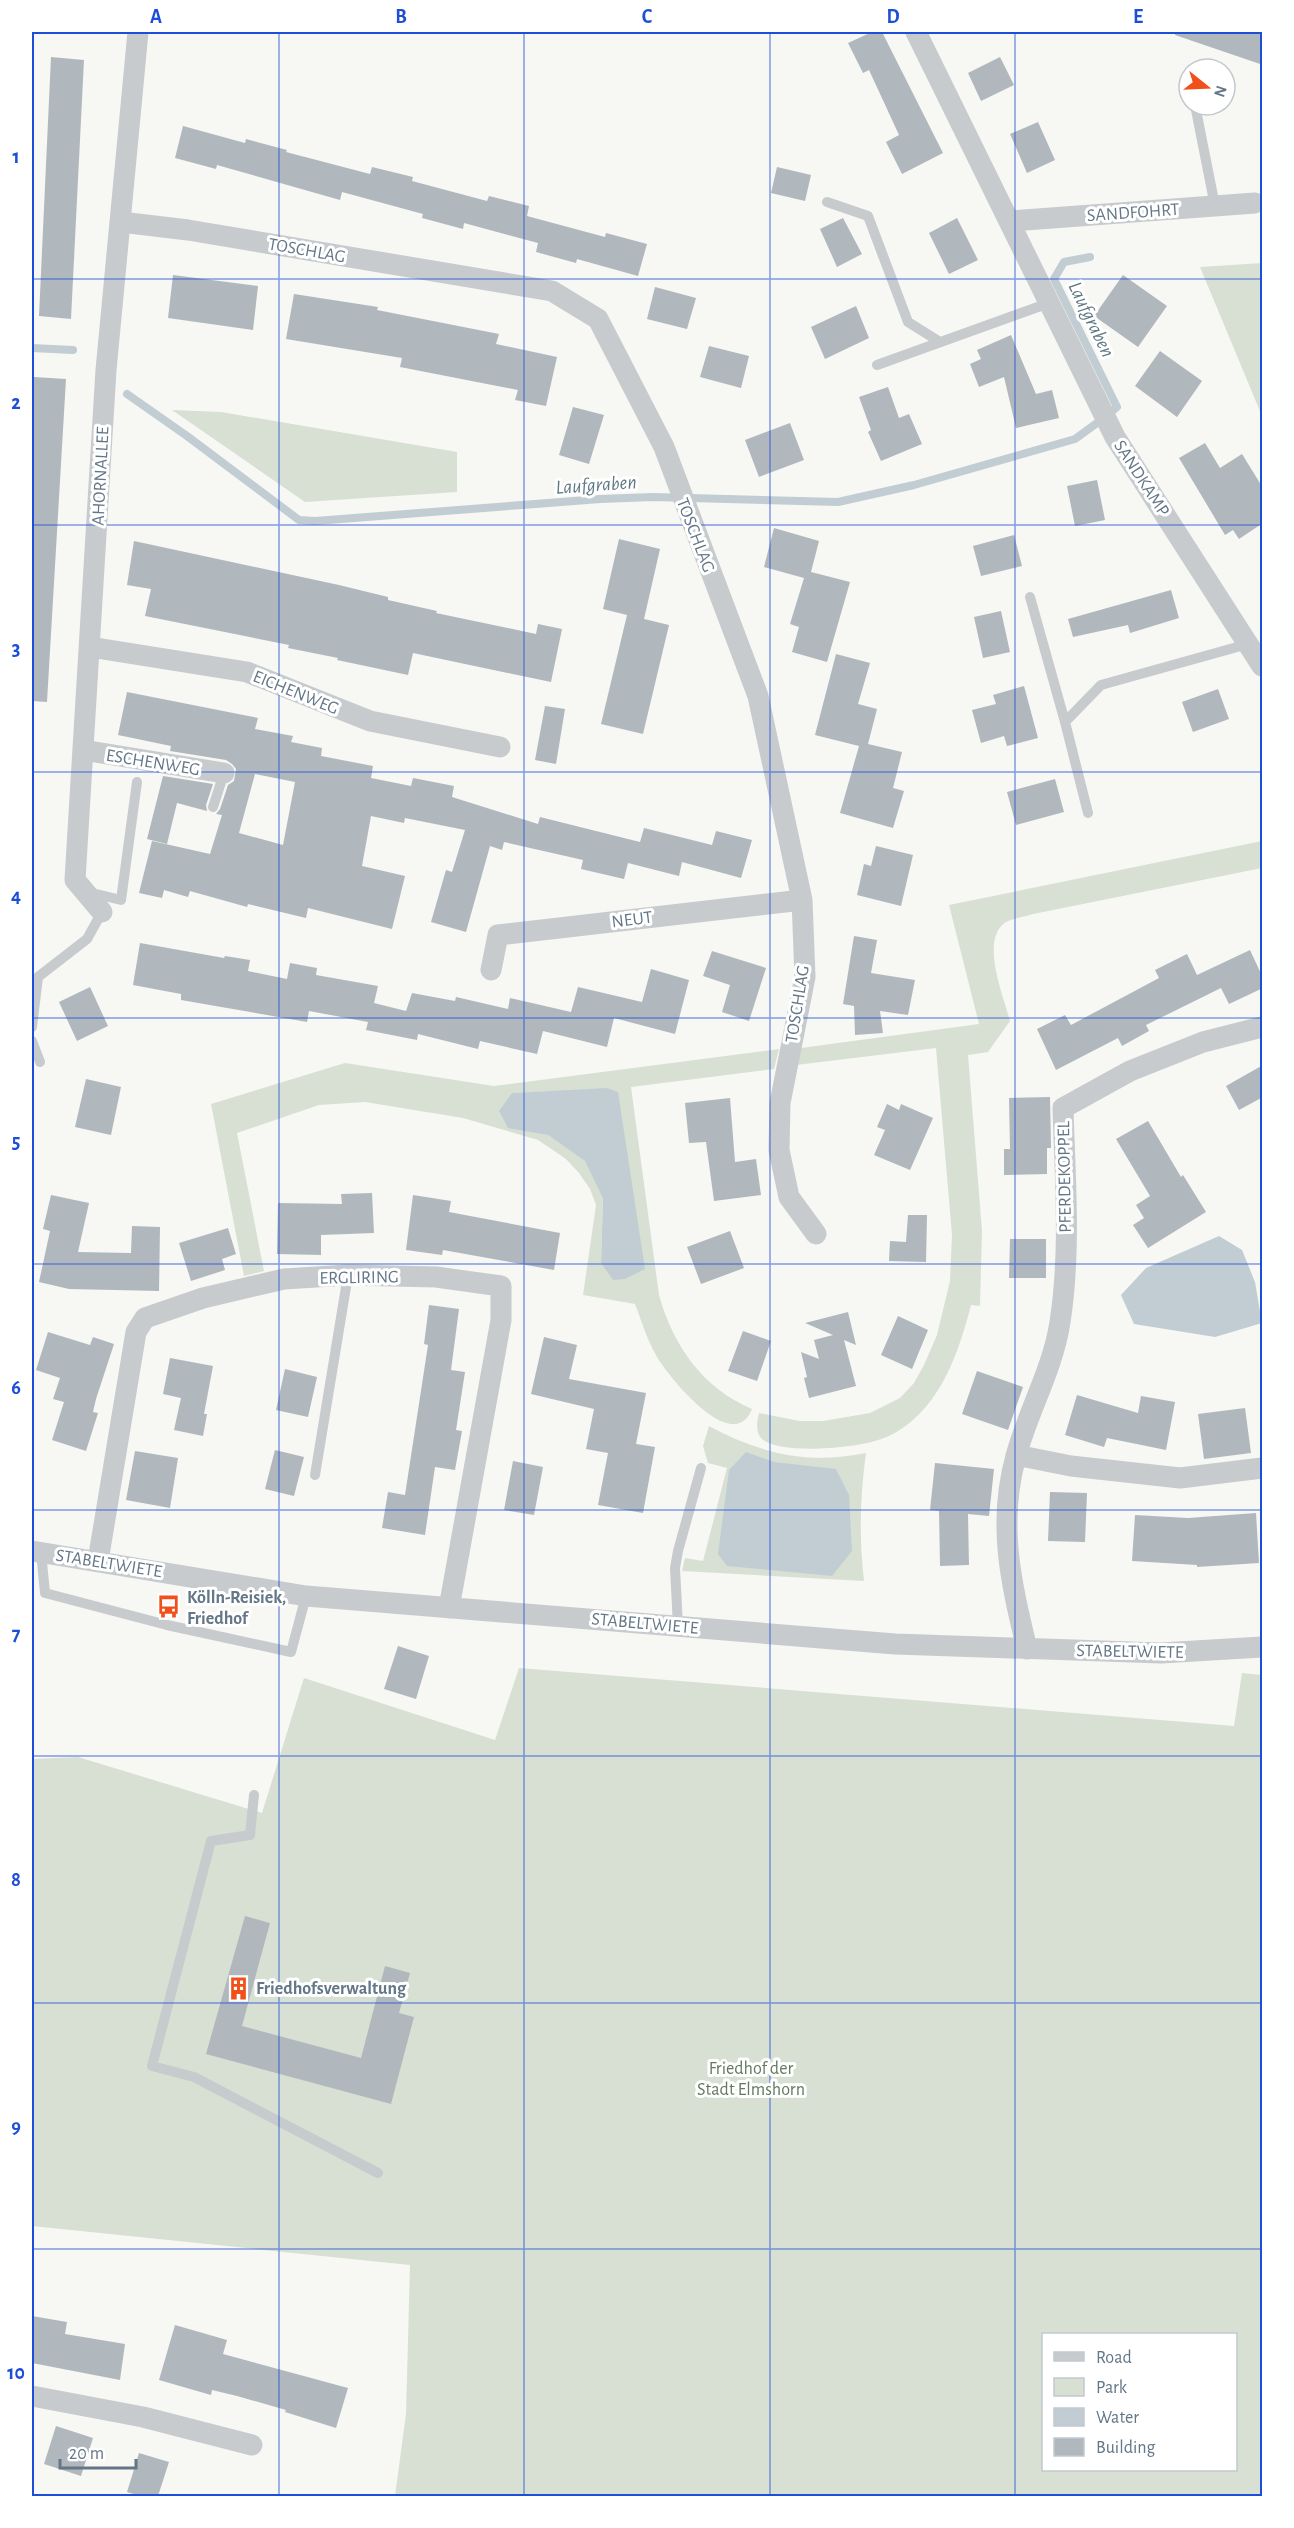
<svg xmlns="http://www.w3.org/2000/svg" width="1294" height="2528" viewBox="0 0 1294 2528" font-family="'Alegreya Sans',sans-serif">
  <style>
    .green { fill: #d8e0d4; fill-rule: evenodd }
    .water { fill: #c1cdd2 }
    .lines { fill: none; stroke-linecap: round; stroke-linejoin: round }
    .stream { stroke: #c1cdd2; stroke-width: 8 }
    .building { fill: #b0b8bd; fill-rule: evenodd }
    .lane { stroke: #c7cbce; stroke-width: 10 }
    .street { stroke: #c7cbce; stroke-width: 21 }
    .grid { fill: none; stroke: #1d4ed8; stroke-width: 1.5; stroke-opacity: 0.55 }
    .labels { text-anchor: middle; stroke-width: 6; stroke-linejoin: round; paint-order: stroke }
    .street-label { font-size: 18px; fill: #647787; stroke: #fff }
    .poi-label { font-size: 18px; font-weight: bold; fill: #647787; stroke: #fff; text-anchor: start }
    .park-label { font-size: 18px; fill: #64795f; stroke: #fff }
    .water-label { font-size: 20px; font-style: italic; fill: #5f7983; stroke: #fff }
    .neatline { fill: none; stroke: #1d4ed8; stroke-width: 2 }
    .grid-label { font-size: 20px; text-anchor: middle; font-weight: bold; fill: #1d4ed8 }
  </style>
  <rect width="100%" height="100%" fill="#f7f7f4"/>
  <path class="green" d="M 1262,263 L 1262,416 L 1200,267 Z
    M 172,410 L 221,412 L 457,452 L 457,492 L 305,502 Z
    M 1262,841 L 1262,868 L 1033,914 C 1025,917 1013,918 1006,922 C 979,939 1004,997 1010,1021 L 988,1052 L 968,1055 L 982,1231 L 980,1306 L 971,1305 C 961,1344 946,1391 914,1419 C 903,1429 890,1437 875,1441 C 852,1448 781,1455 762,1439 C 755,1432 757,1421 759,1413 L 799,1421 L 823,1421 L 870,1413 L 900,1398 L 914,1383 L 924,1365 L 937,1335 L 950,1281 L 952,1235 L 936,1048 L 796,1065 L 801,1048 L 979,1024 L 949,905 Z
    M 779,1049 L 774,1069 L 631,1087 L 659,1295 C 673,1345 702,1388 752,1409 C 733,1457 669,1377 657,1357 C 647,1340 642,1322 635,1304 L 583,1295 L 596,1205 L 590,1189 L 579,1173 L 566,1159 L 538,1140 L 463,1118 L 365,1102 L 319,1105 L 237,1133 L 264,1271 L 244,1276 L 211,1104 L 345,1063 L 494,1086 ZM 560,1091 L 645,1269 L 601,1263 L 603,1199 L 585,1160 L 548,1135 L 512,1093 Z
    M 709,1426 C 761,1454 808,1465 866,1453 C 860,1496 859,1537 864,1581 L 682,1571 L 685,1558 L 703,1561 L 727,1468 L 708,1463 L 703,1446 Z
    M 519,1668 L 1234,1726 L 1242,1673 L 1262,1675 L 1262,2496 L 395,2496 L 406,2414 L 410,2265 L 32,2226 L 32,1759 L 78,1757 L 262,1813 L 304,1678 L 495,1740 ZM 1044,2334 L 1236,2334 L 1236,2470 L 1044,2470 Z"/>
  <path class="water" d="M 607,1088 L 618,1092 L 645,1269 L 625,1279 L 613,1280 L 601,1263 L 603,1199 L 585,1161 L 548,1135 L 508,1128 L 499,1111 L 512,1093 Z
    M 1219,1236 L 1242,1250 L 1255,1282 L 1262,1323 L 1215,1337 L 1134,1324 L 1121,1295 L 1146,1268 Z
    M 746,1452 L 774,1462 L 836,1469 L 849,1495 L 852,1551 L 832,1576 L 727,1566 L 718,1554 L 729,1470 Z"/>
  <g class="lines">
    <path class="stream" d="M 1090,257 L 1064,262 L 1054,279 L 1117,407 L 1110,413
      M 32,348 L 73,350
      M 127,394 L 187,436 L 299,520 L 315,521 L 600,499 L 653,497 L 838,502 L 914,485 L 1075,439 L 1097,423"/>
  </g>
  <path class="building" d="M 872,32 L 882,32 L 943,153 L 902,174 L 886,142 L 899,135 L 869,70 L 863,73 L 848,43 Z
    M 1175,32 L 1263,32 L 1263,65 L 1175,35 Z
    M 51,57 L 84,60 L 71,319 L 39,316 Z
    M 1000,57 L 1014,85 L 981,101 L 968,73 Z
    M 1038,122 L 1055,160 L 1027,173 L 1010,134 Z
    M 183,126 L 245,143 L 246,139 L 287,150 L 286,152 L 370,174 L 372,167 L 413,177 L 412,181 L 487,201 L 489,196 L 529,206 L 527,216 L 605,237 L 606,233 L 647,244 L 638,276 L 577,259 L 576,263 L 536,252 L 538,243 L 464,223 L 463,229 L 422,218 L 423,214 L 342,192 L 340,200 L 217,165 L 216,169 L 175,158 Z
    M 777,167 L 811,175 L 805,201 L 771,193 Z
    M 843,218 L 862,254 L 837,267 L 820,229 Z
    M 957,218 L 978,260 L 949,274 L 929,233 Z
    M 173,275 L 258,286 L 253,330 L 168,318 Z
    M 1123,275 L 1167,306 L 1138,347 L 1094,316 Z
    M 655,287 L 696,298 L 687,329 L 647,319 Z
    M 294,294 L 378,307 L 377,310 L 499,334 L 496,344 L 557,357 L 546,406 L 515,400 L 518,390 L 400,367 L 402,358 L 286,339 Z
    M 856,306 L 869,338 L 825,359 L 811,327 Z
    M 1011,335 L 1036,394 L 1052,390 L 1059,418 L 1016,428 L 1004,377 L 979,387 L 970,364 L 981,359 L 977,350 Z
    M 709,346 L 749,356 L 741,388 L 700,377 Z
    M 1160,351 L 1202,381 L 1177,417 L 1135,386 Z
    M 34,377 L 66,379 L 47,702 L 32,701 L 32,416 Z
    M 888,387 L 899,418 L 909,414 L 922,444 L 881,461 L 868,432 L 871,430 L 859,397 Z
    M 573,407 L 604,415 L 589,464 L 559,455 Z
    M 790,423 L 804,460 L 759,477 L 745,440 Z
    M 1205,443 L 1220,468 L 1242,454 L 1263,488 L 1263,523 L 1239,539 L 1233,530 L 1225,535 L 1179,458 Z
    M 1097,480 L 1105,520 L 1075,526 L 1067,486 Z
    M 774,528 L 819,541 L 811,572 L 850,582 L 827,662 L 792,652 L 799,627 L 790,624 L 804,578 L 764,567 Z
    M 1014,535 L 1022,566 L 981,576 L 973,546 Z
    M 619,539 L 660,549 L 644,619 L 669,625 L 643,734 L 601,724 L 627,615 L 603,609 Z
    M 134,541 L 339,585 L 388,597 L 388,600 L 437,611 L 436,613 L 536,634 L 538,624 L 562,629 L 551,682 L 413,653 L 408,675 L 337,660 L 338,658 L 288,648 L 289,645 L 145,616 L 151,589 L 127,585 Z
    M 1171,590 L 1179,618 L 1130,633 L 1128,625 L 1073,637 L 1068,619 Z
    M 1001,611 L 1010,652 L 983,658 L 974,617 Z
    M 836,654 L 870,663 L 858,704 L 877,709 L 868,744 L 902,752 L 893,788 L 904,791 L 893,828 L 840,813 L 859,746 L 815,735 Z
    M 1024,686 L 1038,738 L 1007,746 L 1004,736 L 981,743 L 972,710 L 996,704 L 993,695 Z
    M 1218,689 L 1229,719 L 1193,732 L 1182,702 Z
    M 127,692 L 258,718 L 255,729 L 293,736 L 291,742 L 322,748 L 321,756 L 373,766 L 371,778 L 411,786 L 413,778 L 454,786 L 452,797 L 538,824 L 540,817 L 640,842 L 644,828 L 712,845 L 716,831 L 752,840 L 741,878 L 682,862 L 679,876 L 628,863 L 624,879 L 581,869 L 583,860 L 504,842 L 502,850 L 490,846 L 466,932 L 431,922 L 446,870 L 452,872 L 465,830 L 405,818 L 404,823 L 371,816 L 362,866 L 405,876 L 392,929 L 308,908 L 306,918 L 248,904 L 247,907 L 190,891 L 188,897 L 164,890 L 162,898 L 139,893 L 152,841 L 210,854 L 222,815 L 216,814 L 220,809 L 228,785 L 234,781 L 236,769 L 232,764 L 226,760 L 170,751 L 171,746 L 118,735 ZM 255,774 L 295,782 L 283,845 L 239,833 Z
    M 545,706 L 565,709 L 556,764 L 535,760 Z
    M 163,776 L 213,784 L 206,805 L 207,811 L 177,803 L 167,844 L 147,839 Z
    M 1055,779 L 1064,812 L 1016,825 L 1007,792 Z
    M 876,846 L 913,855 L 901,906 L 857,895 L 864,864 L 871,866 Z
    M 854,936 L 877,940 L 871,973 L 915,980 L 908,1015 L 880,1011 L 883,1033 L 855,1035 L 854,1006 L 843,1004 Z
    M 140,943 L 224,958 L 225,956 L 250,960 L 248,971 L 287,979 L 290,963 L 317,968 L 316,975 L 378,986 L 374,1003 L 406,1011 L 412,993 L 455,1001 L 456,997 L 508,1009 L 510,998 L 571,1012 L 578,987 L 642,1002 L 651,969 L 689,980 L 675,1034 L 614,1018 L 607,1047 L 543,1031 L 537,1054 L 480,1041 L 478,1049 L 418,1034 L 417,1040 L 366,1030 L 368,1022 L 309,1011 L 307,1022 L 181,1000 L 181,994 L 133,985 Z
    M 1250,950 L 1263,978 L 1263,988 L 1229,1004 L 1221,988 L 1146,1025 L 1149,1031 L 1122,1046 L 1118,1038 L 1056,1070 L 1037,1029 L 1065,1015 L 1071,1025 L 1159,978 L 1155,970 L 1187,954 L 1197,975 Z
    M 712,951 L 766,968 L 749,1021 L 722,1012 L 730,985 L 703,976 Z
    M 90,987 L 108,1026 L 77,1041 L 59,1002 Z
    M 1263,1065 L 1263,1097 L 1239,1110 L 1226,1086 Z
    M 86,1079 L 121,1087 L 111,1135 L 75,1127 Z
    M 1050,1097 L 1051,1148 L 1047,1148 L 1047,1174 L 1004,1175 L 1004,1149 L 1010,1149 L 1009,1098 Z
    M 730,1098 L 735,1162 L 756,1159 L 761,1195 L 714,1201 L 706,1142 L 689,1143 L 685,1103 Z
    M 887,1104 L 899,1110 L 901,1104 L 933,1118 L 910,1170 L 874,1155 L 885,1130 L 877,1127 Z
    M 1148,1121 L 1181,1177 L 1183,1175 L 1206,1212 L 1148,1248 L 1133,1225 L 1144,1218 L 1136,1205 L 1150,1196 L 1116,1139 Z
    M 372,1193 L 374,1233 L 321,1235 L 321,1255 L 277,1254 L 278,1203 L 342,1204 L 341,1194 Z
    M 51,1195 L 89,1203 L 78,1252 L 131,1253 L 132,1226 L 160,1227 L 159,1291 L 69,1289 L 39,1282 L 50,1231 L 43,1229 Z
    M 413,1195 L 451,1201 L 449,1212 L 560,1233 L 554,1270 L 443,1250 L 442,1255 L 406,1250 Z
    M 908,1215 L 927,1215 L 926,1262 L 889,1261 L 890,1241 L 906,1242 Z
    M 228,1228 L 236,1254 L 222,1259 L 225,1270 L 191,1281 L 179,1243 Z
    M 730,1231 L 744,1268 L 701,1284 L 687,1247 Z
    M 1010,1239 L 1046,1239 L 1046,1278 L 1009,1278 Z
    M 429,1305 L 459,1309 L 451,1370 L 465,1372 L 456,1430 L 462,1431 L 455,1470 L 435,1467 L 425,1535 L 382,1528 L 388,1492 L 405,1495 L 428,1345 L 424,1344 Z
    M 848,1312 L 856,1345 L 844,1340 L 856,1386 L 809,1398 L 804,1378 L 807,1377 L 801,1352 L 819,1359 L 814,1340 L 833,1335 L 805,1323 Z
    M 898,1316 L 928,1330 L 912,1369 L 881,1355 Z
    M 743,1331 L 771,1341 L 757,1381 L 728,1371 Z
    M 48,1332 L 90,1345 L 93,1337 L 114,1344 L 96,1399 L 93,1412 L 98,1413 L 86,1451 L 52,1440 L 64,1402 L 53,1399 L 60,1378 L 36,1370 Z
    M 544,1337 L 577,1345 L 569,1379 L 646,1393 L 636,1444 L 655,1447 L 643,1513 L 598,1505 L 608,1453 L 586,1449 L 594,1409 L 531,1394 Z
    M 170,1358 L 213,1366 L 204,1414 L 207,1414 L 203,1436 L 174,1430 L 181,1398 L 163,1394 Z
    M 285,1369 L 317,1377 L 308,1417 L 276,1410 Z
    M 977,1371 L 1023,1387 L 1008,1430 L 962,1414 Z
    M 1077,1395 L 1138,1413 L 1141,1396 L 1175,1402 L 1166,1450 L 1107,1438 L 1104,1447 L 1065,1435 Z
    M 1245,1408 L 1251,1453 L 1204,1459 L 1198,1414 Z
    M 275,1450 L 304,1457 L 294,1496 L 265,1489 Z
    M 135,1451 L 178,1458 L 170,1508 L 126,1500 Z
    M 513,1461 L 543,1467 L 534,1515 L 504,1510 Z
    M 935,1463 L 994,1469 L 989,1516 L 968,1514 L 969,1565 L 940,1566 L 939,1511 L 930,1510 Z
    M 1050,1492 L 1087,1493 L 1085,1542 L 1048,1541 Z
    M 1256,1513 L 1259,1563 L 1197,1567 L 1197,1565 L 1132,1561 L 1135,1515 L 1188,1518 Z
    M 398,1646 L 429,1656 L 416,1699 L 384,1689 Z
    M 245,1916 L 270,1923 L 242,2026 L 361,2058 L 385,1966 L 410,1973 L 399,2013 L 414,2017 L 391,2104 L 206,2054 Z
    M 32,2316 L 67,2322 L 65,2334 L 125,2344 L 120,2380 L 32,2363 Z
    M 175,2325 L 227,2340 L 223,2354 L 348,2388 L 336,2428 L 285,2412 L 286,2410 L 237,2396 L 212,2390 L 211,2395 L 159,2380 Z
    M 56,2426 L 93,2438 L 81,2476 L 44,2464 Z
    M 139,2453 L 169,2462 L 158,2496 L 140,2496 L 127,2492 Z"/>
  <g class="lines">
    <path class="lane" d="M 1195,105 L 1215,206
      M 827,202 L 868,216 L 908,322 L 940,342
      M 877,365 L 1049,303
      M 1030,597 L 1065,722
      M 213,807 L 224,773
      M 1088,813 L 1065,722 L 1101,685 L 1248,644
      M 88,892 L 121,900 L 137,782
      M 32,1027 L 38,977 L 87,939 L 102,912
      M 32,1041 L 40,1062
      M 315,1475 L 348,1275
      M 41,1552 L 45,1593 L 167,1625 L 291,1652 L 306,1596
      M 678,1626 L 675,1568 L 678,1551 L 701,1468
      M 254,1795 L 250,1835 L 211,1841 L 152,2066 L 194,2077 L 378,2173"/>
    <path class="street" d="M 916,32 L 1115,437 L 1262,666
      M 1011,221 L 1255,203
      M 121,222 L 188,230 L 552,291 L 598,319 L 664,447 L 758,696 L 802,900 L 805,977 L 780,1103 L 779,1150 L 789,1197 L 816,1234
      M 90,647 L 247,672 L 370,721 L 500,747
      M 83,750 L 224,773
      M 102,912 L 75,880 L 106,370 L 138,32
      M 491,970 L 498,935 L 802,900
      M 1016,1455 L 1071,1466 L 1180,1478 L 1262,1468
      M 32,1551 L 306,1596 L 895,1644 L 1161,1653 L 1262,1647
      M 98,1561 L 136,1332 L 145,1318 L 203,1298 L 284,1279 L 348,1275 L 436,1277 L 501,1286 L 501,1320 L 449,1608
      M 1027,1649 C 1011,1582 997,1524 1016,1456 C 1028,1411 1053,1369 1060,1322 C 1071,1251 1065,1179 1063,1108 L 1130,1071 L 1203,1042 L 1262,1027
      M 32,2396 L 143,2417 L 252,2445"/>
  </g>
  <path class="grid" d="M 279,32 L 279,2496M 524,32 L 524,2496M 770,32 L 770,2496M 1015,32 L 1015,2496M 32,279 L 1262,279M 32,525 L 1262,525M 32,772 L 1262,772M 32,1018 L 1262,1018M 32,1264 L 1262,1264M 32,1510 L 1262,1510M 32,1756 L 1262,1756M 32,2003 L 1262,2003M 32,2249 L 1262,2249"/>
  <defs>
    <symbol id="bus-bare" viewBox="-9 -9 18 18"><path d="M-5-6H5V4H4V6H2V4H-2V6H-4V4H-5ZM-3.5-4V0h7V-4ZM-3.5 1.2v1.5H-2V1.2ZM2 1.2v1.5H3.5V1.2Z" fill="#f1501a" stroke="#fff" stroke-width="2.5" paint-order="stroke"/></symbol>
    <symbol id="building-bare" viewBox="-9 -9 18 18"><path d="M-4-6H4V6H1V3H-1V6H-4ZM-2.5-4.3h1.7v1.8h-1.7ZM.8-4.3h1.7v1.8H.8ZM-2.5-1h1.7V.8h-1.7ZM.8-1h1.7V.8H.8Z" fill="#f1501a" stroke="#fff" stroke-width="2.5" paint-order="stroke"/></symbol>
  </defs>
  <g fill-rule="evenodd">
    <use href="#bus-bare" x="152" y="1590" width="33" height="33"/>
    <use href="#building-bare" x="222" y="1972" width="33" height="33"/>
  </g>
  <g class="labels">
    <g class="street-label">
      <text transform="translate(1133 212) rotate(-4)" y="6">SANDFOHRT</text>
      <text transform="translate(307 250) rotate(10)" y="6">TOSCHLAG</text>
      <text transform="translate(100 476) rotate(-87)" y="6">AHORNALLEE</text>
      <text transform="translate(1142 478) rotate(57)" y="6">SANDKAMP</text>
      <text transform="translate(696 535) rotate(69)" y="6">TOSCHLAG</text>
      <text transform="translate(296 692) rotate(22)" y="6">EICHENWEG</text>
      <text transform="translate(153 762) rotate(9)" y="6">ESCHENWEG</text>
      <text transform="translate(632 919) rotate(-7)" y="6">NEUT</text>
      <text transform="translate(797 1004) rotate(-81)" y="6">TOSCHLAG</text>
      <text transform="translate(1064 1177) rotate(-91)" y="6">PFERDEKOPPEL</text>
      <text transform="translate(359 1277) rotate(-1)" y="6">ERGLIRING</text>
      <text transform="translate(109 1563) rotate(9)" y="6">STABELTWIETE</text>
      <text transform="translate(645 1623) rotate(5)" y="6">STABELTWIETE</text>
      <text transform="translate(1130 1651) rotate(1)" y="6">STABELTWIETE</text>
    </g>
    <g class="poi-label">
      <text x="187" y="1603">Kölln-Reisiek,<tspan x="187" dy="21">Friedhof</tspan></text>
      <text x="256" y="1994">Friedhofsverwaltung</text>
    </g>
    <g class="park-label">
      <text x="751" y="2074">Friedhof der<tspan x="751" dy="21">Stadt Elmshorn</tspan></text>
    </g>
    <g class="water-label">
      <text transform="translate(1092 319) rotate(64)" y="7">Laufgraben</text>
      <text transform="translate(596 484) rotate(-4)" y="7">Laufgraben</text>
    </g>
  </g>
  <rect width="1294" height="2528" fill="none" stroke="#ffffff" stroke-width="66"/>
  <rect x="1042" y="2333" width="195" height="138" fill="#ffffff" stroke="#c1c9cf" stroke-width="1.5"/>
  <rect x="1054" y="2352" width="30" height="9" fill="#c7cbce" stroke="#c1c9cf" stroke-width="1.5"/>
  <text x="1096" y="2363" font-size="18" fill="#647787">Road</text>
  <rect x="1054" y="2378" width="30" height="18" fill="#d8e0d4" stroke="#c1c9cf" stroke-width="1.5"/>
  <text x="1096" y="2393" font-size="18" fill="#647787">Park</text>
  <rect x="1054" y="2408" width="30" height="18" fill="#c1cdd2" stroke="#c1c9cf" stroke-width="1.5"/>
  <text x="1096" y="2423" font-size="18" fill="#647787">Water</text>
  <rect x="1054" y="2438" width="30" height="18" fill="#b0b8bd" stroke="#c1c9cf" stroke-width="1.5"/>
  <text x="1096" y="2453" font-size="18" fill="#647787">Building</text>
  <g transform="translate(1207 87) rotate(108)"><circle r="28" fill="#ffffff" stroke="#c1c9cf" stroke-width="1.5"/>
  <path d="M0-4.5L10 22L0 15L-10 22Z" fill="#f1501a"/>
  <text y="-9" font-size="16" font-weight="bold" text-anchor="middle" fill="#647787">N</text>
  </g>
  <path d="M60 2459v9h76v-9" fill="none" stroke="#647787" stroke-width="3"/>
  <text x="69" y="2459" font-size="18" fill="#647787" stroke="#ffffff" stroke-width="4.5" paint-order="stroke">20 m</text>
  <rect x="33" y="33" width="1228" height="2462" class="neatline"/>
  <g class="grid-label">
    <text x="156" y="23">A</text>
    <text x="401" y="23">B</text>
    <text x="647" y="23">C</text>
    <text x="893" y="23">D</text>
    <text x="1138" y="23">E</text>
    <text x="16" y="163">1</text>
    <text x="16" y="409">2</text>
    <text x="16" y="655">3</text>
    <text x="16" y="902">4</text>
    <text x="16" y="1148">5</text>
    <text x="16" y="1394">6</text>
    <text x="16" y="1640">7</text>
    <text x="16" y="1886">8</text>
    <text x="16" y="2133">9</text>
    <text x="16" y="2379">10</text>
  </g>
</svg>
